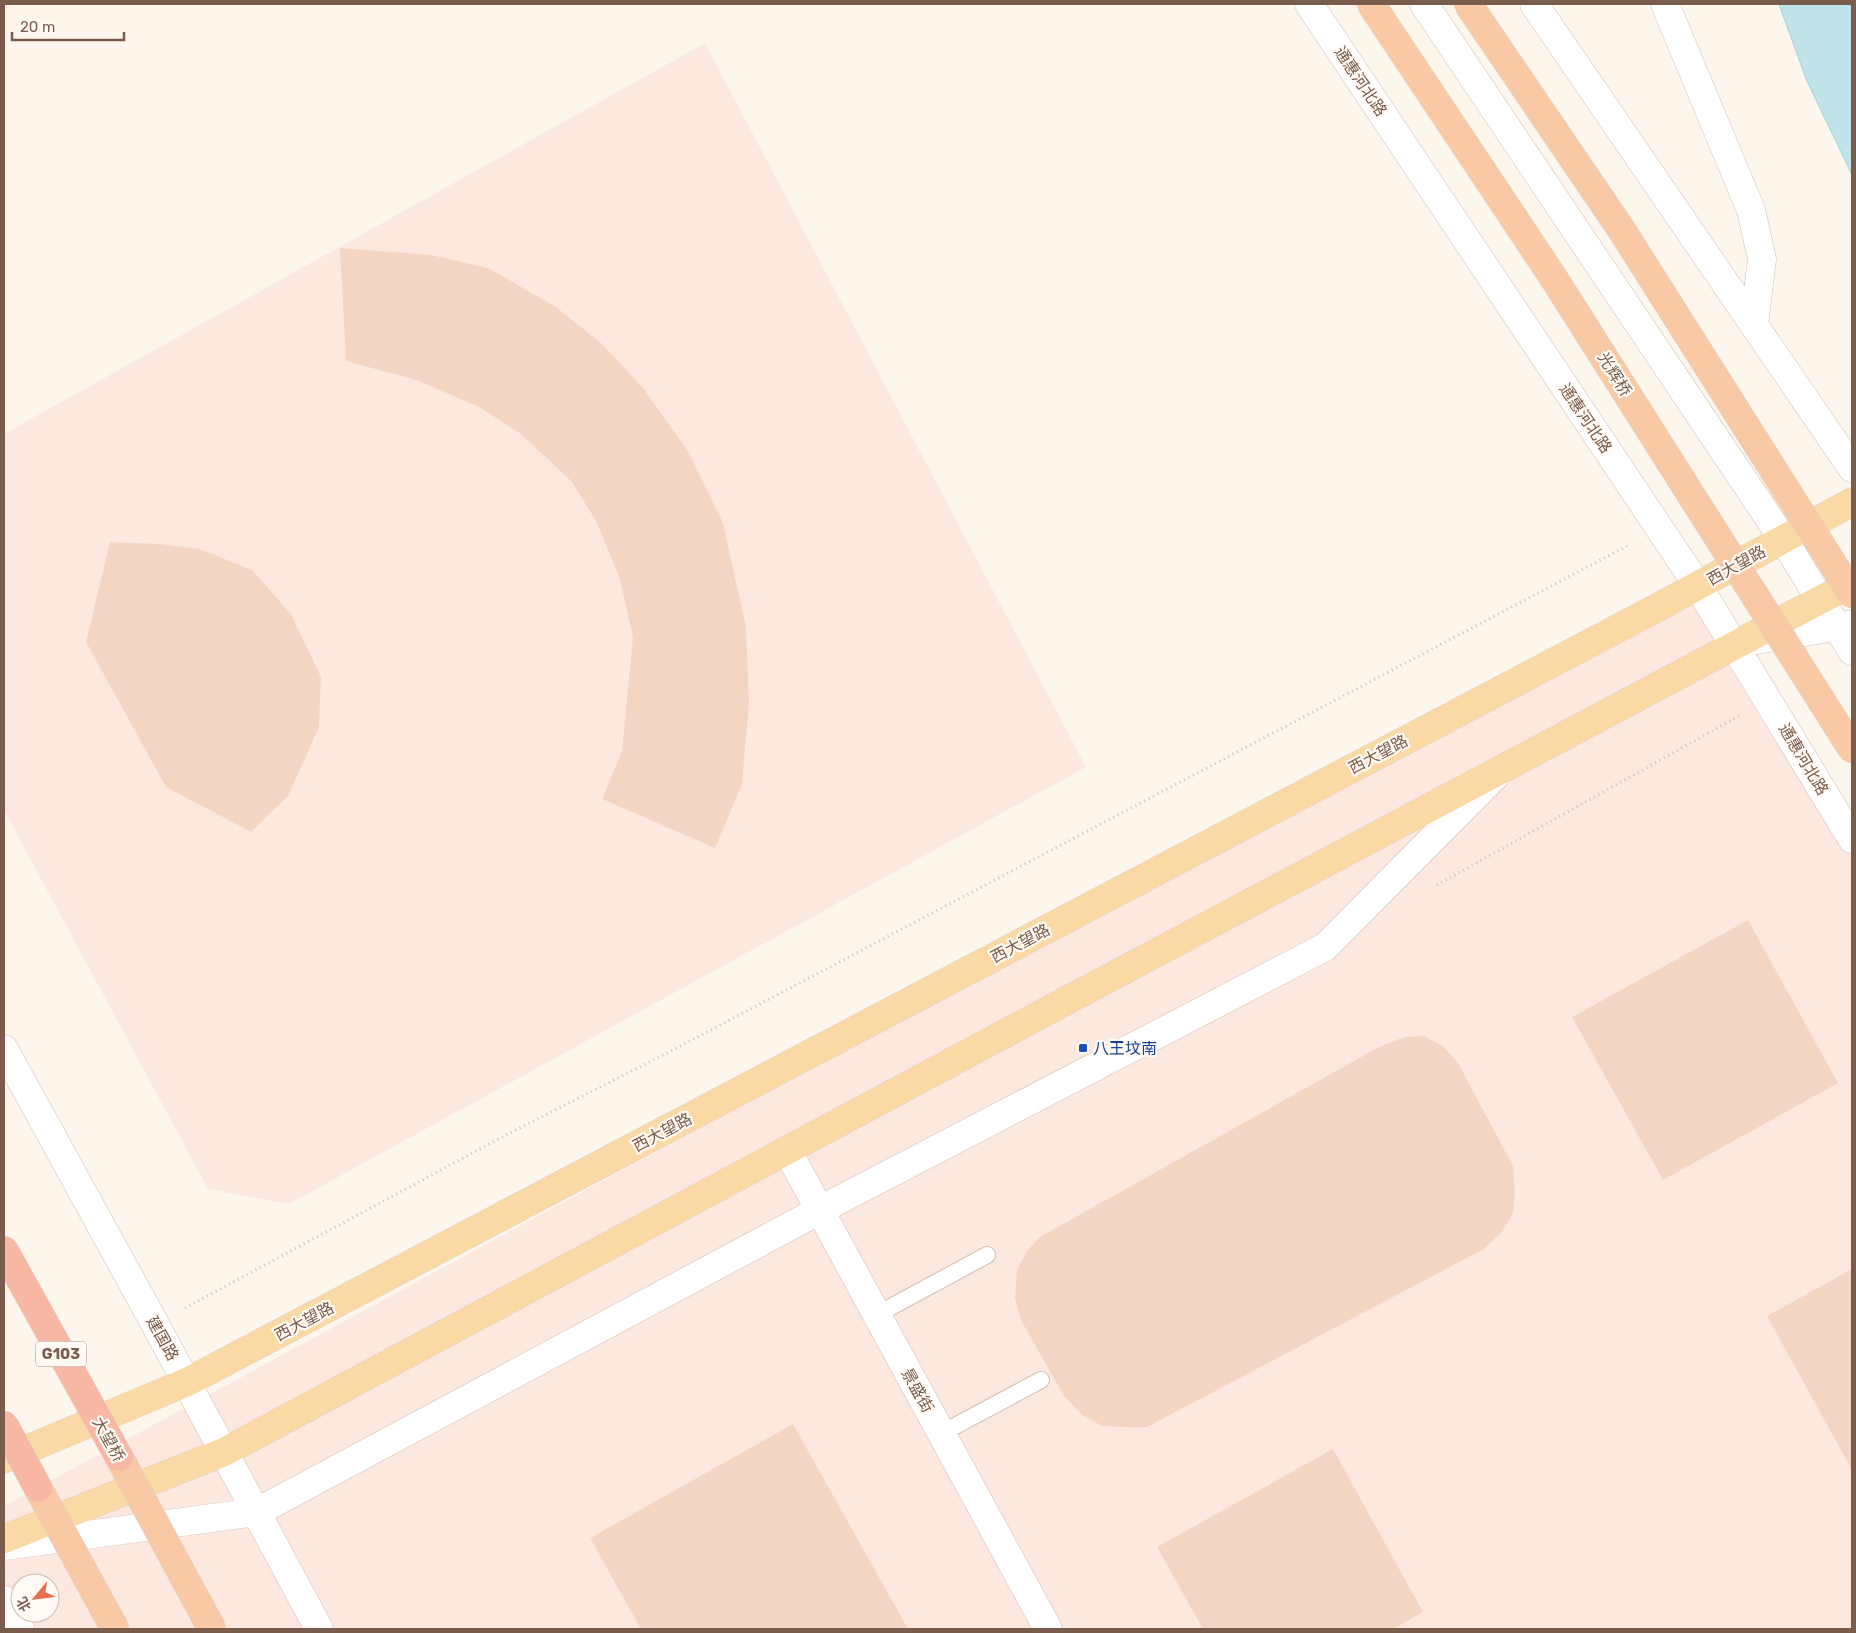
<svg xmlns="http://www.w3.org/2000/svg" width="1856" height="1633" viewBox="0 0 1856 1633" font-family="Rubik,'Noto Sans SC',sans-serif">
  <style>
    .commercial { fill: #fde8e0; fill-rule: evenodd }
    .water { fill: #bfe3e8; stroke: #a5d3da }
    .building { fill: #f3d5c3 }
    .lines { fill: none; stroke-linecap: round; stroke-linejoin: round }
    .service-casing { stroke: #d1beb0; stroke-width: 18 }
    .minor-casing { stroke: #d1beb0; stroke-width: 29 }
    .tertiary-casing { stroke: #d1beb0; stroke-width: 29 }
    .primary-casing { stroke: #dad1cd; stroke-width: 29 }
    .path { stroke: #d9b8a5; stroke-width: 3; stroke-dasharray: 1 4; stroke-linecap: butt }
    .service { stroke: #fff; stroke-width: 16 }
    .minor { stroke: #fff; stroke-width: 28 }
    .tertiary { stroke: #fff; stroke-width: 28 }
    .primary { stroke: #fbd9a5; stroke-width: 28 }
    .trunk-bridge-casing { stroke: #dad1cd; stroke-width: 29; stroke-linecap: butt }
    .motorway-bridge-casing { stroke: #dad1cd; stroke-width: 29; stroke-linecap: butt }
    .trunk-bridge { stroke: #f9c8a4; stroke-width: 28 }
    .motorway-bridge { stroke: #f7b7a3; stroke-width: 28 }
    .transit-dot { fill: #1a4fb4; stroke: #fffaf3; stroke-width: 2 }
    .labels { text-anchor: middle; stroke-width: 4.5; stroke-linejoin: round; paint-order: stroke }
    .shield { fill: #fffaf3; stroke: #a28b7f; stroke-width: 1 }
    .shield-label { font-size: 15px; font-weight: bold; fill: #7a5c4d }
    .street-label { font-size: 16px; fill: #7a5c4d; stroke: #fffaf3 }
    .transit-label { font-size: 16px; fill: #164399; stroke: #fffaf3; text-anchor: start }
  </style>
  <rect width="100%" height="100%" fill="#fdf6ec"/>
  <path class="commercial" d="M 705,43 L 1086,767 L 289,1204 L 208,1189 L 4,810 L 4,434 Z
    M 1698,586 L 1852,824 L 1852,1629 L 4,1629 L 4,1506 ZM 20,1583 L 50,1583 L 50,1613 L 20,1613 Z"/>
  <path class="water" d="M 1779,4 L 1852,4 L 1852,175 L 1806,79 Z"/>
  <path class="building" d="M 340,248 L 431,255 L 488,268 L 556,307 L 602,344 L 643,388 L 688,451 L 723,523 L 746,627 L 749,703 L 742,784 L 715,848 L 602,799 L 622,751 L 633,637 L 619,576 L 596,521 L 572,482 L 521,434 L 479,407 L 416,380 L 346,361 Z
    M 110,542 L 160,544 L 200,549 L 252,570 L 291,614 L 321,677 L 319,727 L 288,796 L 251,832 L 166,787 L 86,642 Z
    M 1748,920 L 1838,1083 L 1663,1180 L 1572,1017 Z
    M 1424,1036 L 1443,1046 L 1458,1063 L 1513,1166 L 1515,1193 L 1513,1213 L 1502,1232 L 1484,1249 L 1147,1427 L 1124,1427 L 1102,1426 L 1082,1415 L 1064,1396 L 1022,1322 L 1015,1299 L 1017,1270 L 1026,1252 L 1040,1237 L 1379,1047 L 1404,1037 Z
    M 1852,1269 L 1852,1470 L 1767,1316 Z
    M 793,1424 L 908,1629 L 641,1629 L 590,1538 Z
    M 1333,1449 L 1423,1612 L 1393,1629 L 1203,1629 L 1157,1547 Z"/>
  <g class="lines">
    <defs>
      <path id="service" d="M 876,1315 L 987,1255
        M 942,1433 L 1041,1380"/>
      <path id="minor" d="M 1665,4 L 1751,210 L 1762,259 L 1754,324
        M 787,1150 L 1048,1629"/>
      <path id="tertiary" d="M 1309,4 L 1698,586 L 1852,839
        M 1424,4 L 1783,539 L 1852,651
        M 1534,4 L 1852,468
        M 1757,640 L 1852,624
        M 4,1049 L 155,1324 L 319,1629
        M 4,1546 L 257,1512 L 820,1210 L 1325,947 L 1496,775
        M 4,1600 L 20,1629"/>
      <path id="primary" d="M 4,1459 L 187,1382 L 1651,611 L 1852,502
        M 4,1539 L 224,1452 L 1062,1003 L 1852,583"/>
    </defs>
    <use href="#service" class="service-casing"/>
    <use href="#minor" class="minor-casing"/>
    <use href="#tertiary" class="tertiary-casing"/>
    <use href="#primary" class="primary-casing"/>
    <path class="path" d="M 1437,885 L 1739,716
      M 185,1308 L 506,1135 L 671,1051 L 1629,545"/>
    <use href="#service" class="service"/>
    <use href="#minor" class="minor"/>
    <use href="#tertiary" class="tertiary"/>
    <use href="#primary" class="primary"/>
    <defs>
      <path id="trunk-bridge" d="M 1371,4 L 1553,277 L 1852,749
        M 1468,4 L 1621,229 L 1852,594
        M 119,1457 L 212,1629
        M 38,1488 L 115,1629"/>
      <path id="motorway-bridge" d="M 4,1250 L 119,1457
        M 4,1425 L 38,1488"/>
    </defs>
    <use href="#trunk-bridge" class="trunk-bridge-casing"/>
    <use href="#motorway-bridge" class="motorway-bridge-casing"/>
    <use href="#trunk-bridge" class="trunk-bridge"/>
    <use href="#motorway-bridge" class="motorway-bridge"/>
  </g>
  <rect class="transit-dot" x="1078" y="1043" width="10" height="10" rx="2.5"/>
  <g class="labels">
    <rect class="shield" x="36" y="1341.5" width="50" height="25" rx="4"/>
    <g class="shield-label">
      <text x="61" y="1359">G103</text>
    </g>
    <g class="street-label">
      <text transform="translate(1361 81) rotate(56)" y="6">通惠河北路</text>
      <text transform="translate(1615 374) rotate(58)" y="6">光辉桥</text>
      <text transform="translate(1586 418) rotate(56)" y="6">通惠河北路</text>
      <text transform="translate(1736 565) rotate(-29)" y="6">西大望路</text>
      <text transform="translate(1378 754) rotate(-28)" y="6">西大望路</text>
      <text transform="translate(1804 759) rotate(59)" y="6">通惠河北路</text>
      <text transform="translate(1020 943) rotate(-28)" y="6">西大望路</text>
      <text transform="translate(662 1132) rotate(-28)" y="6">西大望路</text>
      <text transform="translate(304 1321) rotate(-28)" y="6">西大望路</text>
      <text transform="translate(163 1338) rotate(61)" y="6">建国路</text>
      <text transform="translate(918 1390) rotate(61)" y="6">景盛街</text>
      <text transform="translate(109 1439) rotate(61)" y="6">大望桥</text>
    </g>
    <g class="transit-label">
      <text x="1093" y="1054">八王坟南</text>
    </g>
  </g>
  <rect width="1856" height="1633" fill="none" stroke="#7a5c4d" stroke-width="10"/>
  <g transform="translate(35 1598) rotate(241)"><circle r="24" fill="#fffaf3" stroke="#cabbb1"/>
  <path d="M0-4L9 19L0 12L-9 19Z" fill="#e76f51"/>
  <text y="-8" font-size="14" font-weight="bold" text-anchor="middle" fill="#7a5c4d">北</text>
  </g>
  <path d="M12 32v8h112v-8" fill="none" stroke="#7a5c4d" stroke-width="2.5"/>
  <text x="20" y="32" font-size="15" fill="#7a5c4d" stroke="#fffaf3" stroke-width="4" paint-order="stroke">20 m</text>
</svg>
